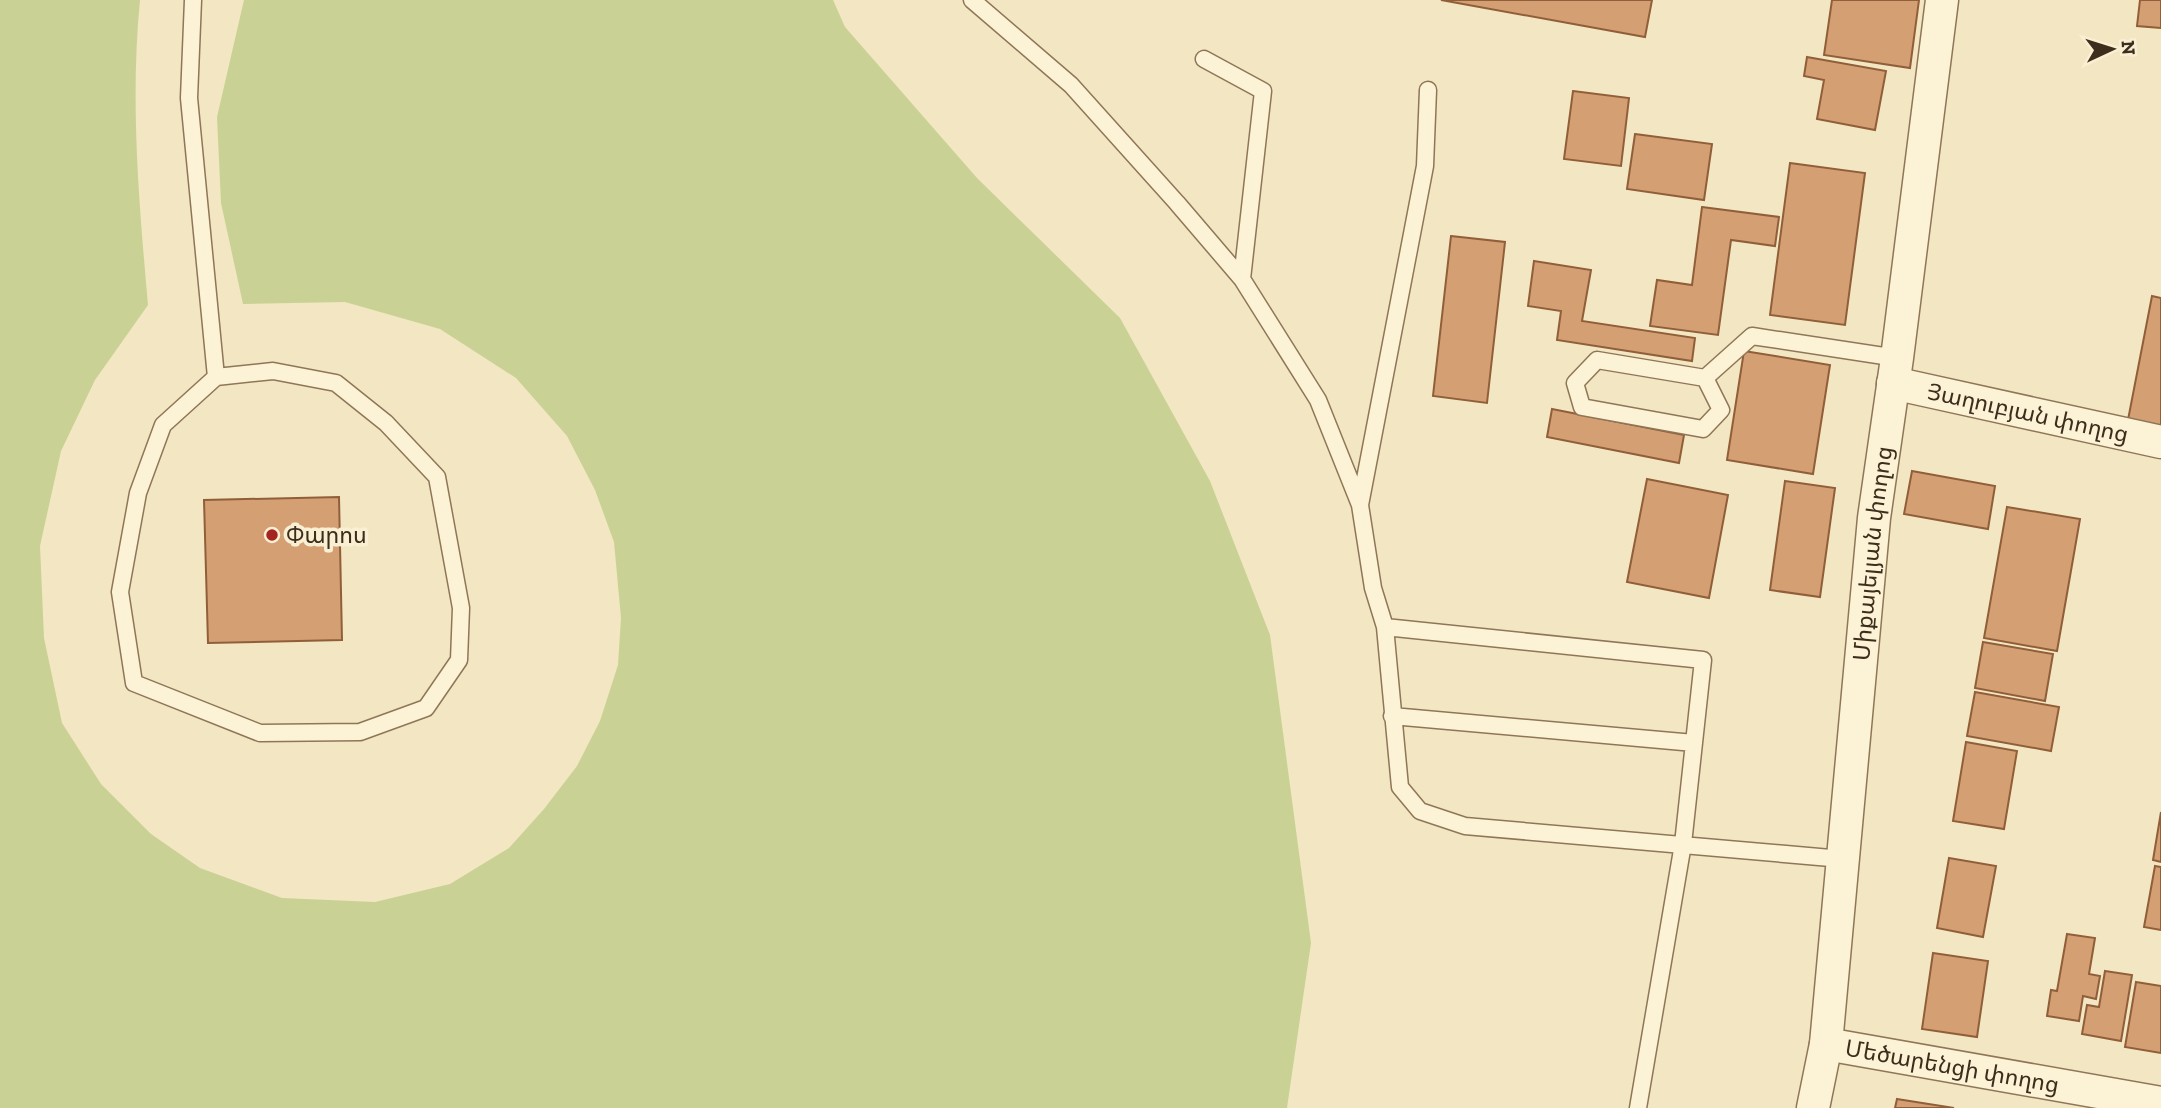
<svg xmlns="http://www.w3.org/2000/svg" width="2161" height="1108" viewBox="0 0 2161 1108" font-family="'Zilla Slab','Noto Sans Armenian',serif">
  <style>
    .green { fill: #c9d294 }
    .building { fill: #d59f74; stroke: #905f3a; stroke-width: 2 }
    .lines { fill: none; stroke-linecap: round; stroke-linejoin: round }
    .lane-casing { stroke: #8f7657; stroke-width: 19 }
    .street-casing { stroke: #8f7657; stroke-width: 35 }
    .lane { stroke: #fcf2d6; stroke-width: 16 }
    .street { stroke: #fcf2d6; stroke-width: 32 }
    .poi-dot { fill: #a42420; stroke: #f9efd2; stroke-width: 2.5 }
    .labels { text-anchor: middle; stroke-width: 7; stroke-linejoin: round; paint-order: stroke }
    .street-label { font-size: 23px; fill: #3d2d1d; stroke: #f9efd2 }
    .poi-label { font-size: 23px; fill: #3d2d1d; stroke: #f9efd2; text-anchor: start }
  </style>
  <rect width="100%" height="100%" fill="#f3e6c2"/>
  <path class="green" d="M 0,0 L 140,0 C 130,102 139,203 148,305 L 95,380 L 61,451 L 40,546 L 44,638 L 62,723 L 101,784 L 151,834 L 200,868 L 282,898 L 375,902 L 450,884 L 509,848 L 544,809 L 577,766 L 600,721 L 618,665 L 621,618 L 614,542 L 595,490 L 567,436 L 516,378 L 440,329 L 345,302 L 243,304 L 221,203 L 217,117 L 244,0 L 833,0 L 845,27 L 977,178 L 1120,318 L 1210,481 L 1270,635 L 1311,943 L 1287,1108 L 0,1108 Z"/>
  <path class="building" d="M 1441,0 L 1652,0 L 1645,37 Z
    M 1832,0 L 1919,0 L 1910,68 L 1824,55 Z
    M 2140,0 L 2161,0 L 2161,28 L 2137,26 Z
    M 1807,57 L 1886,71 L 1875,130 L 1817,119 L 1824,80 L 1804,76 Z
    M 1573,91 L 1629,98 L 1621,166 L 1564,159 Z
    M 1635,134 L 1712,144 L 1704,200 L 1627,189 Z
    M 1790,163 L 1865,173 L 1845,325 L 1770,315 Z
    M 1702,207 L 1779,217 L 1775,246 L 1731,240 L 1718,335 L 1650,326 L 1657,280 L 1692,285 Z
    M 1451,236 L 1505,242 L 1487,403 L 1433,396 Z
    M 1534,261 L 1591,270 L 1582,321 L 1695,338 L 1692,361 L 1557,340 L 1561,311 L 1528,306 Z
    M 2152,296 L 2161,298 L 2161,432 L 2127,425 Z
    M 1744,351 L 1830,365 L 1813,474 L 1727,460 Z
    M 1552,409 L 1684,435 L 1679,463 L 1547,437 Z
    M 1912,471 L 1995,486 L 1988,529 L 1904,514 Z
    M 1647,479 L 1728,495 L 1709,598 L 1627,582 Z
    M 1785,481 L 1835,488 L 1820,597 L 1770,590 Z
    M 339,497 L 342,640 L 208,643 L 204,500 Z
    M 2007,507 L 2080,519 L 2057,651 L 1984,638 Z
    M 1983,642 L 2053,654 L 2045,701 L 1975,688 Z
    M 1975,692 L 2059,707 L 2051,751 L 1967,736 Z
    M 1966,742 L 2017,751 L 2004,829 L 1953,821 Z
    M 2161,812 L 2161,862 L 2153,860 Z
    M 1949,858 L 1996,866 L 1983,937 L 1937,928 Z
    M 2155,866 L 2161,867 L 2161,930 L 2144,927 Z
    M 2067,934 L 2095,938 L 2089,974 L 2100,976 L 2096,999 L 2083,996 L 2079,1021 L 2047,1016 L 2051,990 L 2057,991 Z
    M 1933,953 L 1988,961 L 1977,1037 L 1922,1029 Z
    M 2105,971 L 2132,975 L 2121,1041 L 2082,1034 L 2087,1005 L 2099,1007 Z
    M 2136,982 L 2161,986 L 2161,1053 L 2125,1047 Z
    M 1897,1099 L 1954,1108 L 1895,1108 Z"/>
  <g class="lines">
    <defs>
      <path id="lane" d="M 193,0 L 189,98 L 216,377
        M 972,0 L 1071,85 L 1177,203 L 1242,279 L 1318,400 L 1360,505 L 1373,588 L 1385,627 L 1400,787 L 1420,811 L 1465,826 L 1842,859
        M 1204,59 L 1263,91 L 1242,279
        M 273,371 L 336,383 L 386,423 L 437,477 L 461,608 L 459,660 L 426,708 L 360,732 L 260,733 L 134,683 L 120,592 L 138,493 L 163,425 L 216,377 Z
        M 1705,378 L 1721,410 L 1703,429 L 1582,407 L 1575,383 L 1597,360 L 1705,378 L 1752,336 L 1897,358
        M 1360,505 L 1425,166 L 1428,90
        M 1385,627 L 1703,660 L 1683,844 L 1638,1108
        M 1392,716 L 1694,743"/>
      <g id="street">
        <path id="s1" d="M 1893,383 L 2161,442"/>
        <path id="s2" d="M 1826,1044 L 2161,1103"/>
        <path id="s3" d="M 1813,1108 L 1826,1044 L 1874,518 L 1897,358 L 1942,0"/>
      </g>
    </defs>
    <use href="#lane" class="lane-casing"/>
    <use href="#street" class="street-casing"/>
    <use href="#lane" class="lane"/>
    <use href="#street" class="street"/>
  </g>
  <circle class="poi-dot" cx="272" cy="535" r="7"/>
  <g class="labels">
    <g class="street-label">
      <text dy="8" stroke="none"><textPath href="#s1" startOffset="138">Յաղուբյան փողոց</textPath></text>
      <text dy="8" stroke="none"><textPath href="#s3" startOffset="558">Միքայելյան փողոց</textPath></text>
      <text dy="8" stroke="none"><textPath href="#s2" startOffset="128">Մեծարենցի փողոց</textPath></text>
    </g>
    <g class="poi-label">
      <text x="286" y="543">Փարոս</text>
    </g>
  </g>
  <g transform="translate(2112 49) rotate(86)" stroke="#f9efd2" stroke-width="5" paint-order="stroke">
  <path d="M0-5L12 26L0 18L-12 26Z" fill="#3d2d1d"/>
  <text y="-10" font-size="19" font-weight="bold" text-anchor="middle" fill="#3d2d1d">N</text>
  </g>
</svg>
